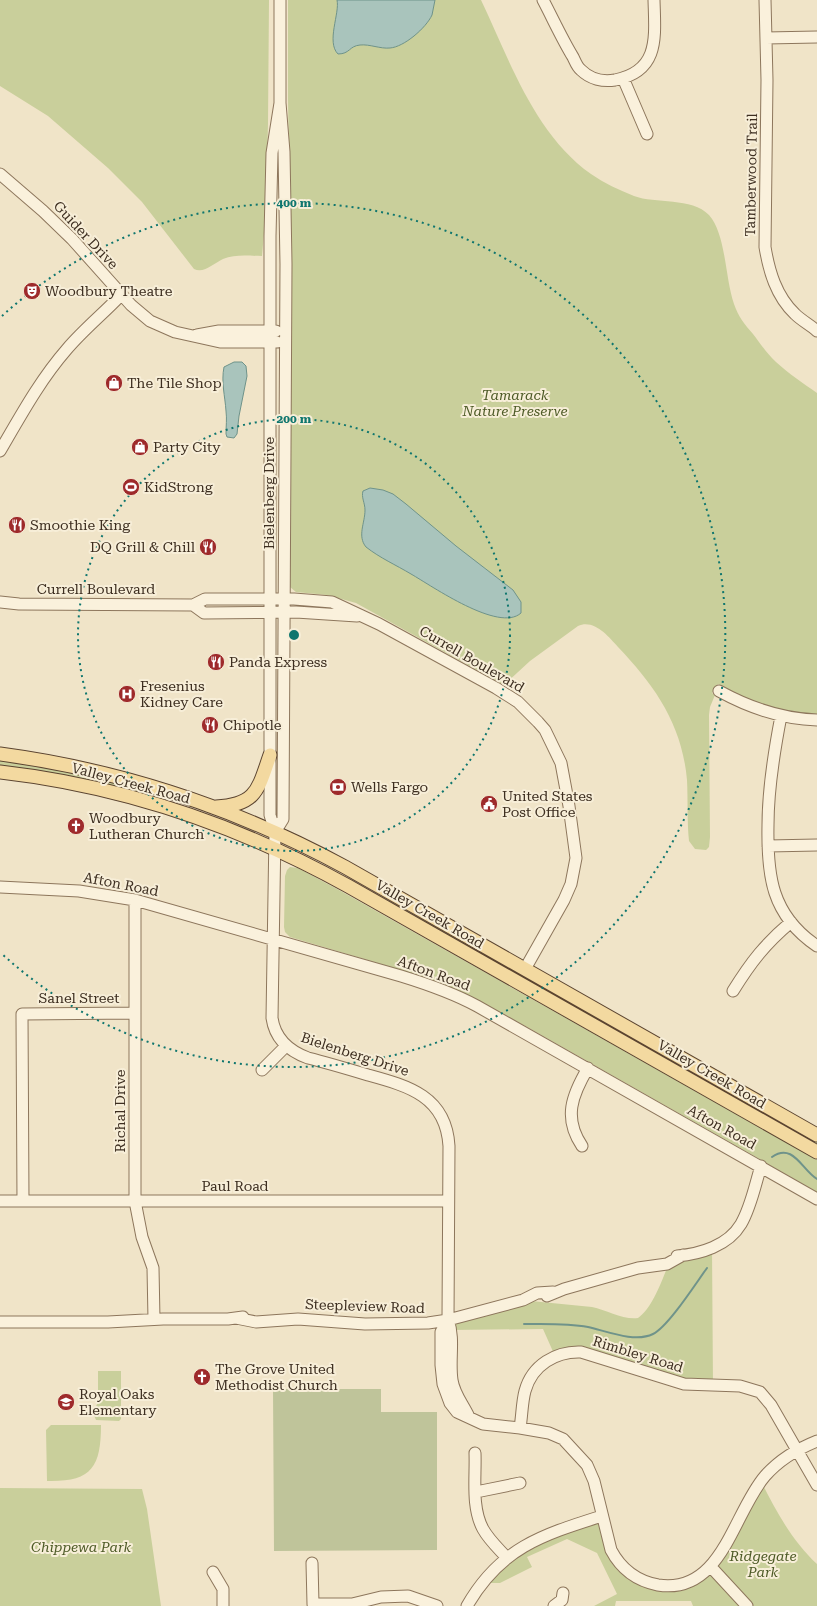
<svg xmlns="http://www.w3.org/2000/svg" width="817" height="1606" viewBox="0 0 817 1606" font-family="'Roboto Serif',serif">
  <style>
    .green { fill: #c9cf9b }
    .cemetery { fill: #bfc49a }
    .water { fill: #a9c4bc; stroke: #6f938a }
    .lines { fill: none; stroke-linecap: round; stroke-linejoin: round }
    .stream { stroke: #6f938a; stroke-width: 2 }
    .minor-casing { stroke: #8d765c; stroke-width: 13 }
    .major-casing { stroke: #5b4430; stroke-width: 15 }
    .minor { stroke: #faf1dc; stroke-width: 11 }
    .major { stroke: #f3d9a0; stroke-width: 13 }
    .ring { fill: none; stroke: #0f766e; stroke-width: 2; stroke-dasharray: 2 4 }
    .labels { text-anchor: middle; stroke-width: 4; stroke-linejoin: round; paint-order: stroke }
    .street-label { font-size: 14px; fill: #3d2e20; stroke: #f7eed8 }
    .poi-label { font-size: 14px; fill: #3d2e20; stroke: #f7eed8; text-anchor: start }
    .park-label { font-size: 14px; font-style: italic; fill: #4d5a26; stroke: #f7eed8 }
    .centre { fill: #0f766e; stroke: #f7eed8; stroke-width: 2 }
    .ring-label { font-size: 12px; text-anchor: middle; font-weight: bold; fill: #0f766e; stroke: #f7eed8; stroke-width: 4; stroke-linejoin: round; paint-order: stroke }
  </style>
  <rect width="100%" height="100%" fill="#f0e4c8"/>
  <path class="green" d="M 0,0 L 269,0 L 268,123 L 266,210 L 262,256 C 249,256 235,254 223,259 C 214,263 204,274 194,269 L 142,202 L 108,168 L 48,116 L 0,86 Z
    M 288,0 L 481,0 C 510,61 534,133 591,174 C 604,183 619,190 634,196 C 655,204 692,197 709,215 C 726,234 725,278 734,304 C 738,316 745,325 753,334 C 760,343 767,354 776,362 C 789,374 803,383 817,393 L 817,714 C 792,713 768,708 745,698 C 735,694 727,688 718,684 L 712,693 L 715,695 L 710,707 L 709,715 L 710,837 L 709,847 L 706,850 L 695,849 L 689,841 C 687,821 688,800 687,780 C 682,724 655,686 618,647 C 608,636 594,619 578,626 L 530,661 L 504,685 L 356,603 L 327,595 L 296,592 L 290,587 L 291,275 L 288,100 Z
    M 0,759 L 104,779 L 164,797 L 0,767 Z
    M 290,867 L 298,868 L 339,890 L 817,1160 L 817,1192 L 529,1028 L 468,995 L 421,976 L 290,937 L 285,932 L 284,927 L 285,876 L 287,870 Z
    M 372,892 L 428,920 L 817,1140 L 817,1147 Z
    M 712,1247 L 713,1386 L 590,1354 L 555,1356 L 543,1329 L 451,1330 L 448,1320 L 521,1300 L 592,1307 C 607,1310 623,1320 638,1318 C 652,1309 663,1278 669,1263 Z
    M 98,1371 L 121,1371 L 121,1419 L 119,1421 L 96,1420 L 93,1413 L 98,1402 Z
    M 51,1425 L 101,1425 C 101,1468 91,1482 47,1481 L 46,1430 Z
    M 761,1481 C 775,1510 793,1542 817,1564 L 817,1606 L 693,1606 L 691,1601 L 616,1601 L 615,1606 L 594,1606 L 617,1594 L 597,1553 L 567,1539 L 527,1557 L 532,1567 L 500,1583 L 482,1583 L 507,1558 L 602,1516 L 616,1559 L 653,1584 L 701,1575 Z
    M 0,1488 L 142,1489 L 147,1509 L 161,1606 L 0,1606 Z"/>
  <path class="cemetery" d="M 273,1389 L 381,1389 L 381,1412 L 437,1412 L 437,1550 L 274,1551 Z"/>
  <path class="water" d="M 337,0 L 435,0 C 434,5 433,10 432,15 C 426,28 404,47 390,48 C 380,49 370,44 360,45 C 349,46 350,54 338,54 C 326,42 340,13 337,0 Z
    M 234,362 L 242,362 L 246,366 L 247,376 L 239,416 L 237,434 L 234,438 L 227,437 L 226,434 C 226,426 227,419 226,411 C 225,396 221,382 224,367 Z
    M 370,488 L 383,490 L 393,494 L 406,504 L 456,546 L 513,590 L 521,602 L 521,613 C 499,633 432,586 411,574 C 396,565 380,558 366,547 C 357,536 365,523 365,510 C 365,503 361,497 363,491 Z"/>
  <g class="lines">
    <path class="stream" d="M 772,1157 C 793,1142 802,1170 817,1179
      M 524,1324 C 545,1324 567,1323 588,1327 C 606,1331 635,1343 653,1334 C 668,1327 696,1283 707,1268"/>
    <defs>
      <path id="minor" d="M 543,0 C 553,19 562,39 573,57 C 575,61 577,67 581,70 C 590,79 603,82 615,80 C 660,71 655,37 654,0
        M 765,0 L 767,80 L 765,247 C 769,271 776,296 795,314 C 801,320 810,325 817,331
        M 766,38 L 817,37
        M 623,78 L 647,134
        M 280,103 L 272,153 L 270,236 L 270,815 L 275,832 L 272,1018 C 275,1039 289,1051 308,1058 C 328,1063 348,1069 368,1075 C 408,1086 446,1096 449,1146 L 448,1320 C 455,1339 449,1360 452,1380 C 454,1394 463,1404 469,1417
        M 0,174 L 43,211 L 72,239 L 131,305 L 150,321 L 175,332 L 220,342 L 277,342
        M 197,335 L 219,331 L 276,331
        M 0,451 C 21,415 40,380 67,349 C 84,329 104,313 121,295
        M 0,602 L 19,604 L 193,605 L 205,599 L 294,599 L 332,602 L 379,624 L 496,688 L 518,702 L 538,722 L 545,730 L 561,763 L 569,806 L 576,858 L 571,884 L 564,900 L 525,969
        M 193,605 L 204,613 L 296,612 L 357,616
        M 719,691 C 750,708 781,719 817,720
        M 781,716 C 774,752 768,788 768,825 C 767,875 771,915 817,946
        M 275,832 L 283,819 L 286,264 L 284,152 L 280,103 L 280,0
        M 768,846 L 817,845
        M 0,887 L 79,891 L 135,900 L 401,976 C 427,984 453,993 477,1006 L 817,1199
        M 135,900 L 135,1201 L 142,1237 L 153,1268 L 154,1319
        M 733,991 C 751,962 765,944 791,922
        M 262,1070 L 286,1046
        M 582,1146 C 563,1118 572,1095 588,1068
        M 0,1201 L 448,1201
        M 23,1201 L 22,1014 L 135,1013
        M 677,1256 C 700,1254 728,1246 741,1224 C 751,1207 755,1185 761,1166
        M 547,1296 L 564,1289 L 638,1268 L 667,1264 L 683,1255
        M 236,1318 L 256,1322 L 298,1319 L 365,1324 L 428,1323 L 448,1320 L 523,1300 L 537,1293 L 553,1292
        M 448,1320 L 441,1332 L 441,1365 L 443,1384 L 450,1403 L 457,1412 L 483,1424 L 520,1428 L 549,1433 L 563,1439 L 587,1465 L 594,1481 L 611,1550 C 621,1569 637,1581 658,1585 C 722,1595 733,1513 765,1476 C 779,1460 797,1449 817,1441
        M 0,1322 L 108,1322 L 163,1319 L 228,1319 L 243,1317
        M 520,1428 C 522,1416 522,1402 525,1391 C 532,1365 556,1351 581,1352 L 684,1384 L 740,1386 L 760,1392 L 771,1405 L 817,1485
        M 475,1453 C 476,1477 471,1507 483,1529 C 489,1540 499,1549 507,1558
        M 476,1492 L 520,1483
        M 312,1563 L 313,1604 L 352,1604 L 381,1597 L 408,1596 L 437,1606
        M 711,1567 L 747,1606
        M 213,1572 L 223,1589 L 223,1606
        M 467,1606 C 500,1548 542,1535 602,1516
        M 554,1606 L 562,1600 L 563,1593"/>
      <path id="major" d="M 0,754 C 120,770 238,809 345,867 L 817,1135
        M 0,772 C 123,786 240,826 348,886 L 817,1152
        M 216,807 C 257,805 258,789 270,755"/>
    </defs>
    <use href="#minor" class="minor-casing"/>
    <use href="#major" class="major-casing"/>
    <use href="#minor" class="minor"/>
    <use href="#major" class="major"/>
  </g>
  <g class="ring">
    <circle cx="294" cy="635" r="216"/>
    <path d="M2 316A432 432 0 1 1 2 954"/>
  </g>
  <defs>
    <symbol id="theatre-disc" viewBox="-11 -11 22 22"><circle r="9.5" fill="#9e2a2b" stroke="#f7eed8"/><path d="M-5-5.5Q0-4 5-5.5V0Q5 5 0 6Q-5 5-5 0ZM-3.3-2.5H-1v1.5H-3.3ZM1-2.5H3.3v1.5H1ZM-2.8 1Q0 5.5 2.8 1Z" fill="#fff"/></symbol>
    <symbol id="shop-disc" viewBox="-11 -11 22 22"><circle r="9.5" fill="#9e2a2b" stroke="#f7eed8"/><path d="M-5-2.5h2.3a2.7 3.5 0 0 1 5.4 0H5L5.5 6h-11ZM-1.5-2.5h3a1.5 2.3 0 0 0-3 0Z" fill="#fff"/></symbol>
    <symbol id="stadium-disc" viewBox="-11 -11 22 22"><circle r="9.5" fill="#9e2a2b" stroke="#f7eed8"/><path d="M0-5a6.5 5 0 1 0 0 10a6.5 5 0 1 0 0-10ZM-3.5-1.8h7v3.6h-7Z" fill="#fff"/></symbol>
    <symbol id="restaurant-disc" viewBox="-11 -11 22 22"><circle r="9.5" fill="#9e2a2b" stroke="#f7eed8"/><path d="M-5-6h1v4h1v-4h1v4h1v-4h1v5L-1.5 .5V6h-2V.5L-5-1ZM5-6V6H3V1.5H1.5Q1.5-4 5-6Z" fill="#fff"/></symbol>
    <symbol id="hospital-disc" viewBox="-11 -11 22 22"><circle r="9.5" fill="#9e2a2b" stroke="#f7eed8"/><path d="M-5-5h3v3.5h4V-5h3V5h-3V1.5h-4V5h-3Z" fill="#fff"/></symbol>
    <symbol id="bank-disc" viewBox="-11 -11 22 22"><circle r="9.5" fill="#9e2a2b" stroke="#f7eed8"/><path d="M-6-4H6V4H-6ZM0-2.3a2.3 2.3 0 1 0 0 4.6a2.3 2.3 0 1 0 0-4.6Z" fill="#fff"/></symbol>
    <symbol id="civic-disc" viewBox="-11 -11 22 22"><circle r="9.5" fill="#9e2a2b" stroke="#f7eed8"/><path d="M-.6-6.5H3V-4.5H.6V-3L4-1V1h2V6H-6V1h2V-1L-.6-3ZM-1.2 2.5V6h2.4V2.5Z" fill="#fff"/></symbol>
    <symbol id="church-disc" viewBox="-11 -11 22 22"><circle r="9.5" fill="#9e2a2b" stroke="#f7eed8"/><path d="M-1.2-6h2.4v3.5h3.3v2.4h-3.3V6h-2.4V-.1h-3.3v-2.4h3.3Z" fill="#fff"/></symbol>
    <symbol id="school-disc" viewBox="-11 -11 22 22"><circle r="9.5" fill="#9e2a2b" stroke="#f7eed8"/><path d="M0-5L7-2L0 1L-7-2ZM-4 1L0 2.5L4 1V4Q0 6-4 4Z" fill="#fff"/></symbol>
  </defs>
  <g fill-rule="evenodd">
    <use href="#theatre-disc" x="22" y="281" width="20" height="20"/>
    <use href="#shop-disc" x="104" y="373" width="20" height="20"/>
    <use href="#shop-disc" x="130" y="437" width="20" height="20"/>
    <use href="#stadium-disc" x="121" y="477" width="20" height="20"/>
    <use href="#restaurant-disc" x="7" y="515" width="20" height="20"/>
    <use href="#restaurant-disc" x="198" y="537" width="20" height="20"/>
    <use href="#restaurant-disc" x="206" y="652" width="20" height="20"/>
    <use href="#hospital-disc" x="117" y="684" width="20" height="20"/>
    <use href="#restaurant-disc" x="200" y="715" width="20" height="20"/>
    <use href="#bank-disc" x="328" y="777" width="20" height="20"/>
    <use href="#civic-disc" x="479" y="794" width="20" height="20"/>
    <use href="#church-disc" x="66" y="816" width="20" height="20"/>
    <use href="#church-disc" x="192" y="1367" width="20" height="20"/>
    <use href="#school-disc" x="56" y="1392" width="20" height="20"/>
  </g>
  <g class="labels">
    <g class="street-label">
      <text transform="translate(751 175) rotate(-89)" y="5">Tamberwood Trail</text>
      <text transform="translate(86 235) rotate(47)" y="5">Guider Drive</text>
      <text transform="translate(269 493) rotate(-90)" y="5">Bielenberg Drive</text>
      <text x="96" y="594">Currell Boulevard</text>
      <text transform="translate(472 659) rotate(30)" y="5">Currell Boulevard</text>
      <text transform="translate(131 783) rotate(15)" y="5">Valley Creek Road</text>
      <text transform="translate(121 884) rotate(11)" y="5">Afton Road</text>
      <text transform="translate(430 914) rotate(30)" y="5">Valley Creek Road</text>
      <text transform="translate(434 973) rotate(20)" y="5">Afton Road</text>
      <text x="79" y="1003">Sanel Street</text>
      <text transform="translate(355 1054) rotate(18)" y="5">Bielenberg Drive</text>
      <text transform="translate(712 1074) rotate(30)" y="5">Valley Creek Road</text>
      <text transform="translate(120 1111) rotate(-90)" y="5">Richal Drive</text>
      <text transform="translate(722 1127) rotate(29)" y="5">Afton Road</text>
      <text x="235" y="1191">Paul Road</text>
      <text transform="translate(365 1306) rotate(2)" y="5">Steepleview Road</text>
      <text transform="translate(638 1354) rotate(17)" y="5">Rimbley Road</text>
    </g>
    <g class="poi-label">
      <text x="45" y="296">Woodbury Theatre</text>
      <text x="127" y="388">The Tile Shop</text>
      <text x="153" y="452">Party City</text>
      <text x="144" y="492">KidStrong</text>
      <text x="30" y="530">Smoothie King</text>
      <text x="195" y="552" text-anchor="end">DQ Grill &amp; Chill</text>
      <text x="229" y="667">Panda Express</text>
      <text x="140" y="691">Fresenius<tspan x="140" dy="16">Kidney Care</tspan></text>
      <text x="223" y="730">Chipotle</text>
      <text x="351" y="792">Wells Fargo</text>
      <text x="502" y="801">United States<tspan x="502" dy="16">Post Office</tspan></text>
      <text x="89" y="823">Woodbury<tspan x="89" dy="16">Lutheran Church</tspan></text>
      <text x="215" y="1374">The Grove United<tspan x="215" dy="16">Methodist Church</tspan></text>
      <text x="79" y="1399">Royal Oaks<tspan x="79" dy="16">Elementary</tspan></text>
    </g>
    <g class="park-label">
      <text x="515" y="400">Tamarack<tspan x="515" dy="16">Nature Preserve</tspan></text>
      <text x="81" y="1552">Chippewa Park</text>
      <text x="763" y="1561">Ridgegate<tspan x="763" dy="16">Park</tspan></text>
    </g>
  </g>
  <circle cx="294" cy="635" r="6" class="centre"/>
  <g class="ring-label">
    <text x="294" y="207">400 m</text>
    <text x="294" y="423">200 m</text>
  </g>
</svg>
